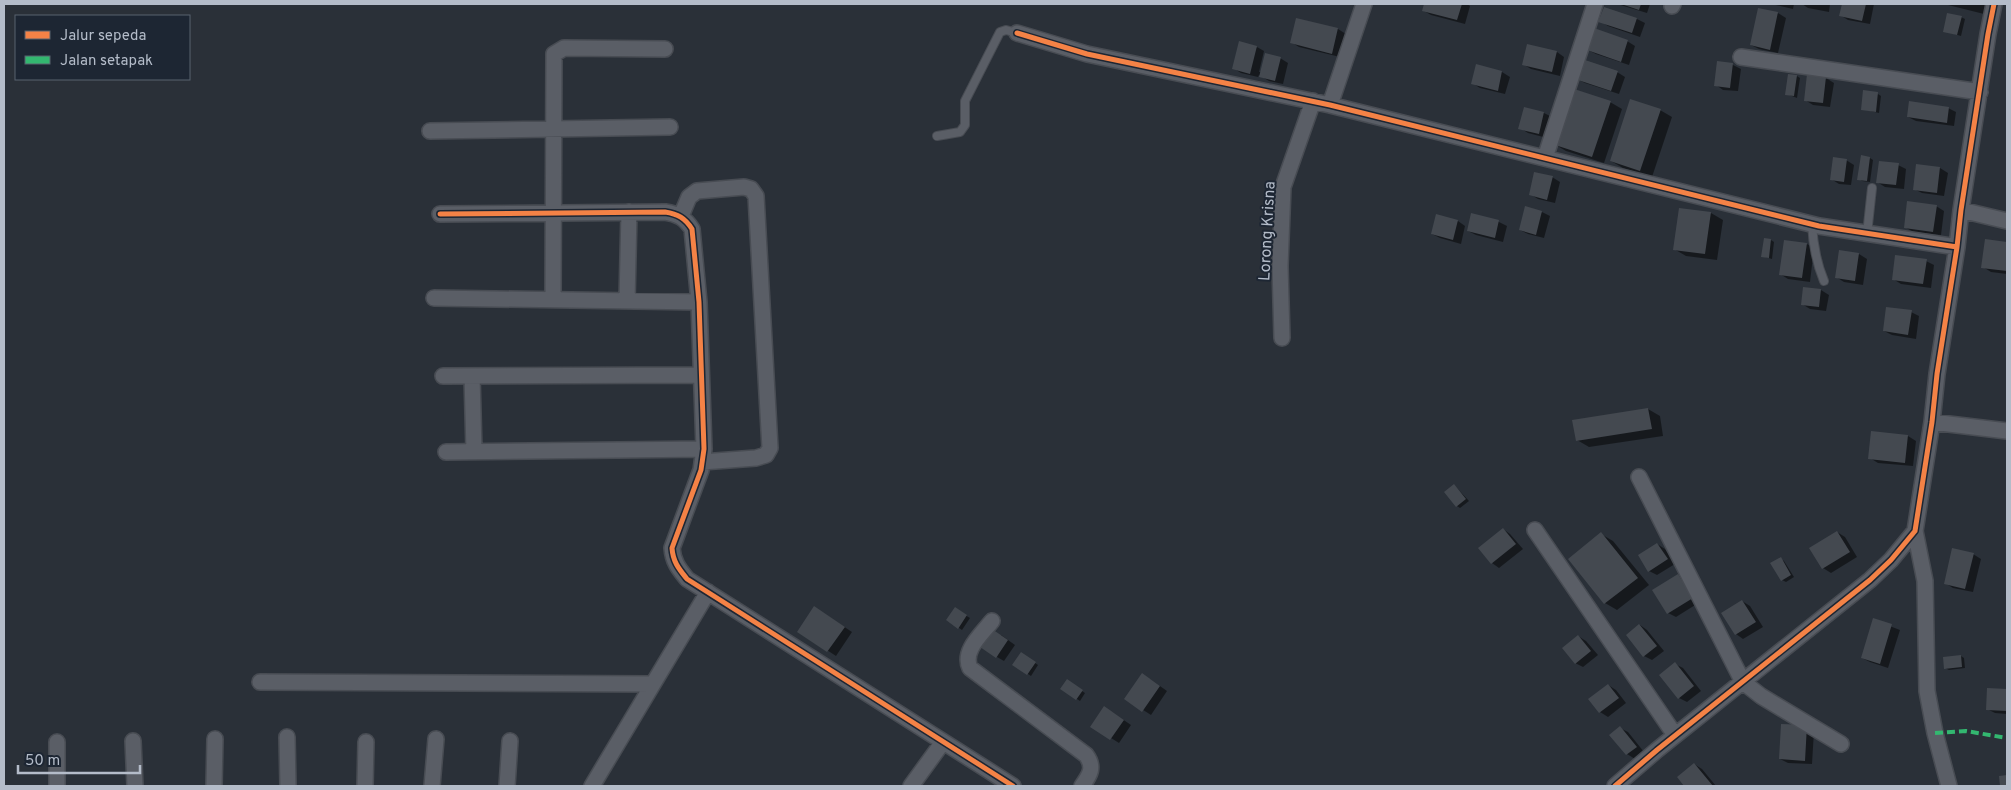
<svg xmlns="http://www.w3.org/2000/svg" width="2011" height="790" viewBox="0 0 2011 790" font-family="Overpass,sans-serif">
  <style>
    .shadow { fill: #0007 }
    .building { fill: #444950 }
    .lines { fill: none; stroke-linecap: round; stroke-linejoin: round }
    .lane-casing { stroke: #484c53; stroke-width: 10 }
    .street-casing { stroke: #484c53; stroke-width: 18 }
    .lane { stroke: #5a5e66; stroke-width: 8 }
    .street { stroke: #5a5e66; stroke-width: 15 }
    .quiet { stroke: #33b770; stroke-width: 4; stroke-dasharray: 8 4; stroke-linecap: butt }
    .cycleway-casing { stroke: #1d2633; stroke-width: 8 }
    .cycleway { stroke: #f48246; stroke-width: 5 }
    .labels { text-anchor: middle; stroke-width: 4; stroke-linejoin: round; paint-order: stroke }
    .street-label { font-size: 16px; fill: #b4bcc9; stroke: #1d2633 }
  </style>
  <rect width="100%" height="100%" fill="#2a3038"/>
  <path class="shadow" d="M 1425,4 L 1467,4 L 1470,6 L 1465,24 L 1431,15 L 1424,11 Z
    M 1617,4 L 1650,4 L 1647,13 Z
    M 1771,4 L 1794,4 L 1793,9 Z
    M 1802,4 L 1830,4 L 1829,12 L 1808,8 Z
    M 1843,4 L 1874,4 L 1870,24 L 1848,20 L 1840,15 Z
    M 1944,4 L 1986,4 L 1984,14 Z
    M 1604,8 L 1637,19 L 1645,23 L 1640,37 L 1608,26 L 1600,21 Z
    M 1778,13 L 1786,18 L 1778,53 L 1759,49 L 1751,45 Z
    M 1961,17 L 1965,19 L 1961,36 L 1944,31 Z
    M 1297,19 L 1338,29 L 1346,34 L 1340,57 L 1299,47 L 1291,42 Z
    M 1627,41 L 1635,46 L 1629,65 L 1596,54 L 1588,50 Z
    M 1257,47 L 1264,51 L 1259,72 L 1262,72 L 1280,58 L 1288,63 L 1283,84 L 1269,81 L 1259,75 L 1258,77 L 1241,73 L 1233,68 Z
    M 1557,52 L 1564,57 L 1560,76 L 1531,69 L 1523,64 Z
    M 1718,63 L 1733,65 L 1741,69 L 1738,91 L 1723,90 L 1716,85 Z
    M 1477,66 L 1502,72 L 1510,77 L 1505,94 L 1480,88 L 1472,83 Z
    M 1617,72 L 1625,77 L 1619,94 L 1585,83 L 1577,79 Z
    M 1797,76 L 1800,78 L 1797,98 L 1787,94 Z
    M 1826,78 L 1834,83 L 1830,107 L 1813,105 L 1805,100 Z
    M 1878,94 L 1881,96 L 1879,113 L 1862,109 Z
    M 1610,102 L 1622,109 L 1604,163 L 1566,151 L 1554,144 Z
    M 1525,108 L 1544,113 L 1552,117 L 1547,138 L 1528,133 L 1520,128 Z
    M 1948,108 L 1956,112 L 1954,126 L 1916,121 L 1908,117 Z
    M 1660,110 L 1672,117 L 1652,177 L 1623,168 L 1611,161 Z
    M 1870,158 L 1873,160 L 1870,182 L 1862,181 L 1859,179 Z
    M 1846,160 L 1854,165 L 1851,185 L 1839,184 L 1831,179 Z
    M 1898,165 L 1906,169 L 1904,189 L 1885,187 L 1877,182 Z
    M 1917,165 L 1940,168 L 1948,173 L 1944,196 L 1922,193 L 1914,189 Z
    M 1552,177 L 1560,182 L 1555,203 L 1538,199 L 1530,194 Z
    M 1936,206 L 1944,211 L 1941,235 L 1913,232 L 1905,227 Z
    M 1542,212 L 1550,216 L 1544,238 L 1528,234 L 1520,230 Z
    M 1711,213 L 1723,220 L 1717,260 L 1686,256 L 1674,249 Z
    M 1472,215 L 1499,222 L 1507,226 L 1503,242 L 1476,235 L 1468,231 Z
    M 1458,221 L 1465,226 L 1461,244 L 1440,238 L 1432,234 Z
    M 1771,240 L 1774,242 L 1772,259 L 1762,256 Z
    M 1986,240 L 2007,243 L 2007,274 L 1991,272 L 1983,267 Z
    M 1807,244 L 1814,248 L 1810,282 L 1788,279 L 1780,274 Z
    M 1859,254 L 1867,259 L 1863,285 L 1844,282 L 1836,277 Z
    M 1926,261 L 1934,265 L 1931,288 L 1901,284 L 1893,279 Z
    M 1821,290 L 1829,295 L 1826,311 L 1810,309 L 1802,304 Z
    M 1911,312 L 1919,316 L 1916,339 L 1892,335 L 1884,331 Z
    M 1648,409 L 1660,416 L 1663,436 L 1589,447 L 1577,440 Z
    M 1908,436 L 1916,441 L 1913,466 L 1878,463 L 1870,458 Z
    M 1455,486 L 1469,501 L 1460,508 L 1457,506 Z
    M 1503,529 L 1510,534 L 1523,549 L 1499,568 L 1492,563 Z
    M 1837,532 L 1845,537 L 1857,557 L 1831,573 L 1823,568 Z
    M 1601,534 L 1613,541 L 1649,585 L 1617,610 L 1605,603 Z
    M 1657,544 L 1665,549 L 1675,564 L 1657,575 L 1649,571 Z
    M 1973,554 L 1981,559 L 1973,592 L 1953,588 L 1945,583 Z
    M 1781,559 L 1784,561 L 1794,577 L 1786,582 L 1782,580 Z
    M 1678,576 L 1686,580 L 1700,602 L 1676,617 L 1668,613 Z
    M 1742,601 L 1750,606 L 1763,627 L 1743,639 L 1736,634 Z
    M 955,609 L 970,618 L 962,630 L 947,620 Z
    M 822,612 L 852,632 L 836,656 L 798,631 Z
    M 1874,620 L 1900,630 L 1888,668 L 1870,662 L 1862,658 Z
    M 1640,625 L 1647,630 L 1664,651 L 1652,660 L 1644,656 Z
    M 1001,635 L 1015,645 L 1004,661 L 997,657 Z
    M 1578,636 L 1586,641 L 1598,655 L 1583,667 L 1575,663 Z
    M 1022,654 L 1038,665 L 1031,676 L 1014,665 Z
    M 1961,656 L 1964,658 L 1965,668 L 1949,670 L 1945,668 Z
    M 1675,664 L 1683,668 L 1701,691 L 1687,702 L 1679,698 Z
    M 1150,679 L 1167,691 L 1151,715 L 1126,699 Z
    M 1067,681 L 1085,693 L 1080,701 L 1062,689 Z
    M 1608,685 L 1616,690 L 1626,703 L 1608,717 L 1600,712 L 1590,700 Z
    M 1988,689 L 2007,690 L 2007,714 L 1995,713 L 1987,709 Z
    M 1112,712 L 1131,725 L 1119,743 L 1092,726 Z
    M 1782,725 L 1814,731 L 1812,764 L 1788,763 L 1780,759 Z
    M 1620,728 L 1628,732 L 1644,752 L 1635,759 L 1627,754 Z
    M 1694,764 L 1702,769 L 1716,786 L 1686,786 L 1678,777 Z"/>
  <path class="building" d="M 1424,4 L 1462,4 L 1457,20 L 1422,11 Z
    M 1621,4 L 1641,4 L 1639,10 Z
    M 1842,4 L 1866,4 L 1862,21 L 1839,16 Z
    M 1604,7 L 1637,18 L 1632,33 L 1598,22 Z
    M 1758,8 L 1778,12 L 1770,50 L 1750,45 Z
    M 1947,13 L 1962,16 L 1957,35 L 1943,32 Z
    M 1296,18 L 1338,28 L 1332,54 L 1290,43 Z
    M 1594,28 L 1628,40 L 1621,62 L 1587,50 Z
    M 1239,41 L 1257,46 L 1250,74 L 1232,69 Z
    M 1527,44 L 1557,51 L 1552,72 L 1522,65 Z
    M 1265,53 L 1281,57 L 1275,81 L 1259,77 Z
    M 1582,59 L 1618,71 L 1611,91 L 1575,79 Z
    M 1717,61 L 1733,63 L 1730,88 L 1714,86 Z
    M 1476,64 L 1502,71 L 1498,91 L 1471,84 Z
    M 1788,74 L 1797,75 L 1794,96 L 1785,95 Z
    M 1807,74 L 1826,77 L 1823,103 L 1804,101 Z
    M 1571,88 L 1611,101 L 1592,157 L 1552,144 Z
    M 1863,90 L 1878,92 L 1876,112 L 1861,110 Z
    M 1630,99 L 1661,109 L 1640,171 L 1610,161 Z
    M 1909,101 L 1949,107 L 1947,123 L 1907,117 Z
    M 1524,107 L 1544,112 L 1539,134 L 1518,129 Z
    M 1861,155 L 1870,157 L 1867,181 L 1857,180 Z
    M 1833,157 L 1847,159 L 1844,182 L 1830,180 Z
    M 1879,161 L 1899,163 L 1896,185 L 1876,183 Z
    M 1916,164 L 1940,167 L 1937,193 L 1913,190 Z
    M 1534,172 L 1553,176 L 1547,200 L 1529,195 Z
    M 1907,201 L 1937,205 L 1933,232 L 1904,228 Z
    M 1525,206 L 1542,211 L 1536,235 L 1519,230 Z
    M 1679,208 L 1711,212 L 1705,254 L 1673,250 Z
    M 1471,213 L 1499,220 L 1495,238 L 1467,231 Z
    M 1436,214 L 1458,220 L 1453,240 L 1431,234 Z
    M 1764,238 L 1771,239 L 1769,258 L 1761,257 Z
    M 1985,239 L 2007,242 L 2007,271 L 1981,268 Z
    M 1784,240 L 1807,243 L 1802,278 L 1779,275 Z
    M 1839,250 L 1859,253 L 1855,281 L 1835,278 Z
    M 1895,255 L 1927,259 L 1923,284 L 1892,280 Z
    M 1803,287 L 1821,289 L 1819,307 L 1801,305 Z
    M 1886,307 L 1912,310 L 1908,335 L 1883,331 Z
    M 1648,408 L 1652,429 L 1576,441 L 1572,420 Z
    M 1871,431 L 1908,435 L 1905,463 L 1868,459 Z
    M 1454,484 L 1466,499 L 1456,507 L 1444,492 Z
    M 1503,528 L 1516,544 L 1491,564 L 1478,548 Z
    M 1837,531 L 1850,552 L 1822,569 L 1809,548 Z
    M 1601,532 L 1638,578 L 1604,604 L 1568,559 Z
    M 1657,543 L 1668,559 L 1648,572 L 1638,555 Z
    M 1952,548 L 1974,553 L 1965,589 L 1944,584 Z
    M 1781,557 L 1791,575 L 1781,581 L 1770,563 Z
    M 1678,574 L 1693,598 L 1667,614 L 1652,590 Z
    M 1742,600 L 1756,622 L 1735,635 L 1721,613 Z
    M 814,606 L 845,627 L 827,652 L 797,632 Z
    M 955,607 L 967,615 L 958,629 L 946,620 Z
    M 1873,618 L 1892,624 L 1880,664 L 1861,658 Z
    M 1639,624 L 1657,646 L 1643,657 L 1626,635 Z
    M 992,629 L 1008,640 L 996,658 L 980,647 Z
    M 1578,635 L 1591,651 L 1575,664 L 1562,648 Z
    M 1021,652 L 1036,662 L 1027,675 L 1012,665 Z
    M 1961,655 L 1962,667 L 1944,669 L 1943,657 Z
    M 1675,662 L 1694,686 L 1678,699 L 1659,675 Z
    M 1142,673 L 1160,686 L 1142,712 L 1124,699 Z
    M 1067,679 L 1083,690 L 1076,700 L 1060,689 Z
    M 1608,684 L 1619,698 L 1599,713 L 1588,699 Z
    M 1987,688 L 2007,689 L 2007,711 L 1986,710 Z
    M 1104,706 L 1124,720 L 1110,740 L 1090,727 Z
    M 1781,724 L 1807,725 L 1805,761 L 1779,759 Z
    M 1620,726 L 1637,747 L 1626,755 L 1609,735 Z
    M 1694,763 L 1713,786 L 1684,786 L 1677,777 Z
    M 2007,775 L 2007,786 L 2000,786 L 1999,776 Z"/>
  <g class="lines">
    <defs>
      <path id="lane" d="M 937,136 L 960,132 L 965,125 L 965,101 L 1000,32 L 1006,30 L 1017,33
        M 1812,224 C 1813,244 1816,262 1824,281
        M 1867,234 L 1872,188"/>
      <path id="street" d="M 1672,6 L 1673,4
        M 1017,33 L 1087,54 L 1330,105 L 1819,226 L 1957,247
        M 1741,57 L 1980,92
        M 1330,105 L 1364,4
        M 430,131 L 670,127
        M 1545,158 L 1595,4
        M 1961,210 L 2007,221
        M 440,214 L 665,212 C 678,214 685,218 692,229 L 699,302 L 704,449 L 701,470 L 672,548 C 673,562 679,569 687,579 L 1013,786
        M 681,216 L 689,197 L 697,191 L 744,187 L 751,189 L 756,196 L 770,448 L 766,455 L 756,458 L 702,462
        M 434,298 L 699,302
        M 553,300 L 554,54 L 564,48 L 665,49
        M 627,301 L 629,212
        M 1282,338 L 1280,266 L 1283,187 L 1313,101
        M 443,376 L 701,375
        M 472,376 L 474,451
        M 1932,422 L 2007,431
        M 446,452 L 704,449
        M 1639,477 L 1743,682 L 1761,696 L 1841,744
        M 1535,530 L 1675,735
        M 1915,531 L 1925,581 L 1927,691 L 1935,733 L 1949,786
        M 992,621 C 981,635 962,651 970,668 L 1086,755 C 1095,767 1090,775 1082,786
        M 260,682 L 653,684
        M 287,737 L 288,786
        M 133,741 L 135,786
        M 57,786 L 57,742
        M 214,786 L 215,739
        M 365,786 L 366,742
        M 432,786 L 436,739
        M 507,786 L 510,741
        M 592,786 L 708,592
        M 911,786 L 943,742
        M 1615,786 L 1657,750 L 1870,580 L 1891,560 L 1915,531 L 1932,422 L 1937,374 L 1957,247 L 1961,210 L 1988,34 L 1994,4"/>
    </defs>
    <use href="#lane" class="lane-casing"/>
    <use href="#street" class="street-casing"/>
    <use href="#lane" class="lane"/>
    <use href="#street" class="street"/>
    <path class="quiet" d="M 1935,733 L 1966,731 L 2007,738"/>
    <defs>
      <path id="cycleway" d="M 1017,33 L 1087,54 L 1330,105 L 1819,226 L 1957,247
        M 440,214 L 665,212 C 678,214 685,218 692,229 L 699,302 L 704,449 L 701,470 L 672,548 C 673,562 679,569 687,579 L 1013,786
        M 1615,786 L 1657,750 L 1870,580 L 1891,560 L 1915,531 L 1932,422 L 1937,374 L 1957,247 L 1961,210 L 1988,34 L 1994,4"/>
    </defs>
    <use href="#cycleway" class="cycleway-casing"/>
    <use href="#cycleway" class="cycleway"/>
  </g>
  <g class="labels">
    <g class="street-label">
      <text transform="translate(1266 231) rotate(-87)" y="6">Lorong Krisna</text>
    </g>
  </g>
  <rect width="2011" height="790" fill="none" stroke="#b4bcc9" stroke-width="10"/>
  <rect x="15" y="15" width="175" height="65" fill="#1d2633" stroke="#59626f"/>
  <rect x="25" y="31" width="25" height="8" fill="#f48246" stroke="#59626f"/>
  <text x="60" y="40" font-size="15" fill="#b4bcc9">Jalur sepeda</text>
  <rect x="25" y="56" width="25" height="8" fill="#33b770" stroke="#59626f"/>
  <text x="60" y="65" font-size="15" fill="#b4bcc9">Jalan setapak</text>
  <path d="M18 765v8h122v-8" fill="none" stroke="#b4bcc9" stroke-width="2.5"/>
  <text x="25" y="765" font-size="15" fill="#b4bcc9" stroke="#1d2633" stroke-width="4" paint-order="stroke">50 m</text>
</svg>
